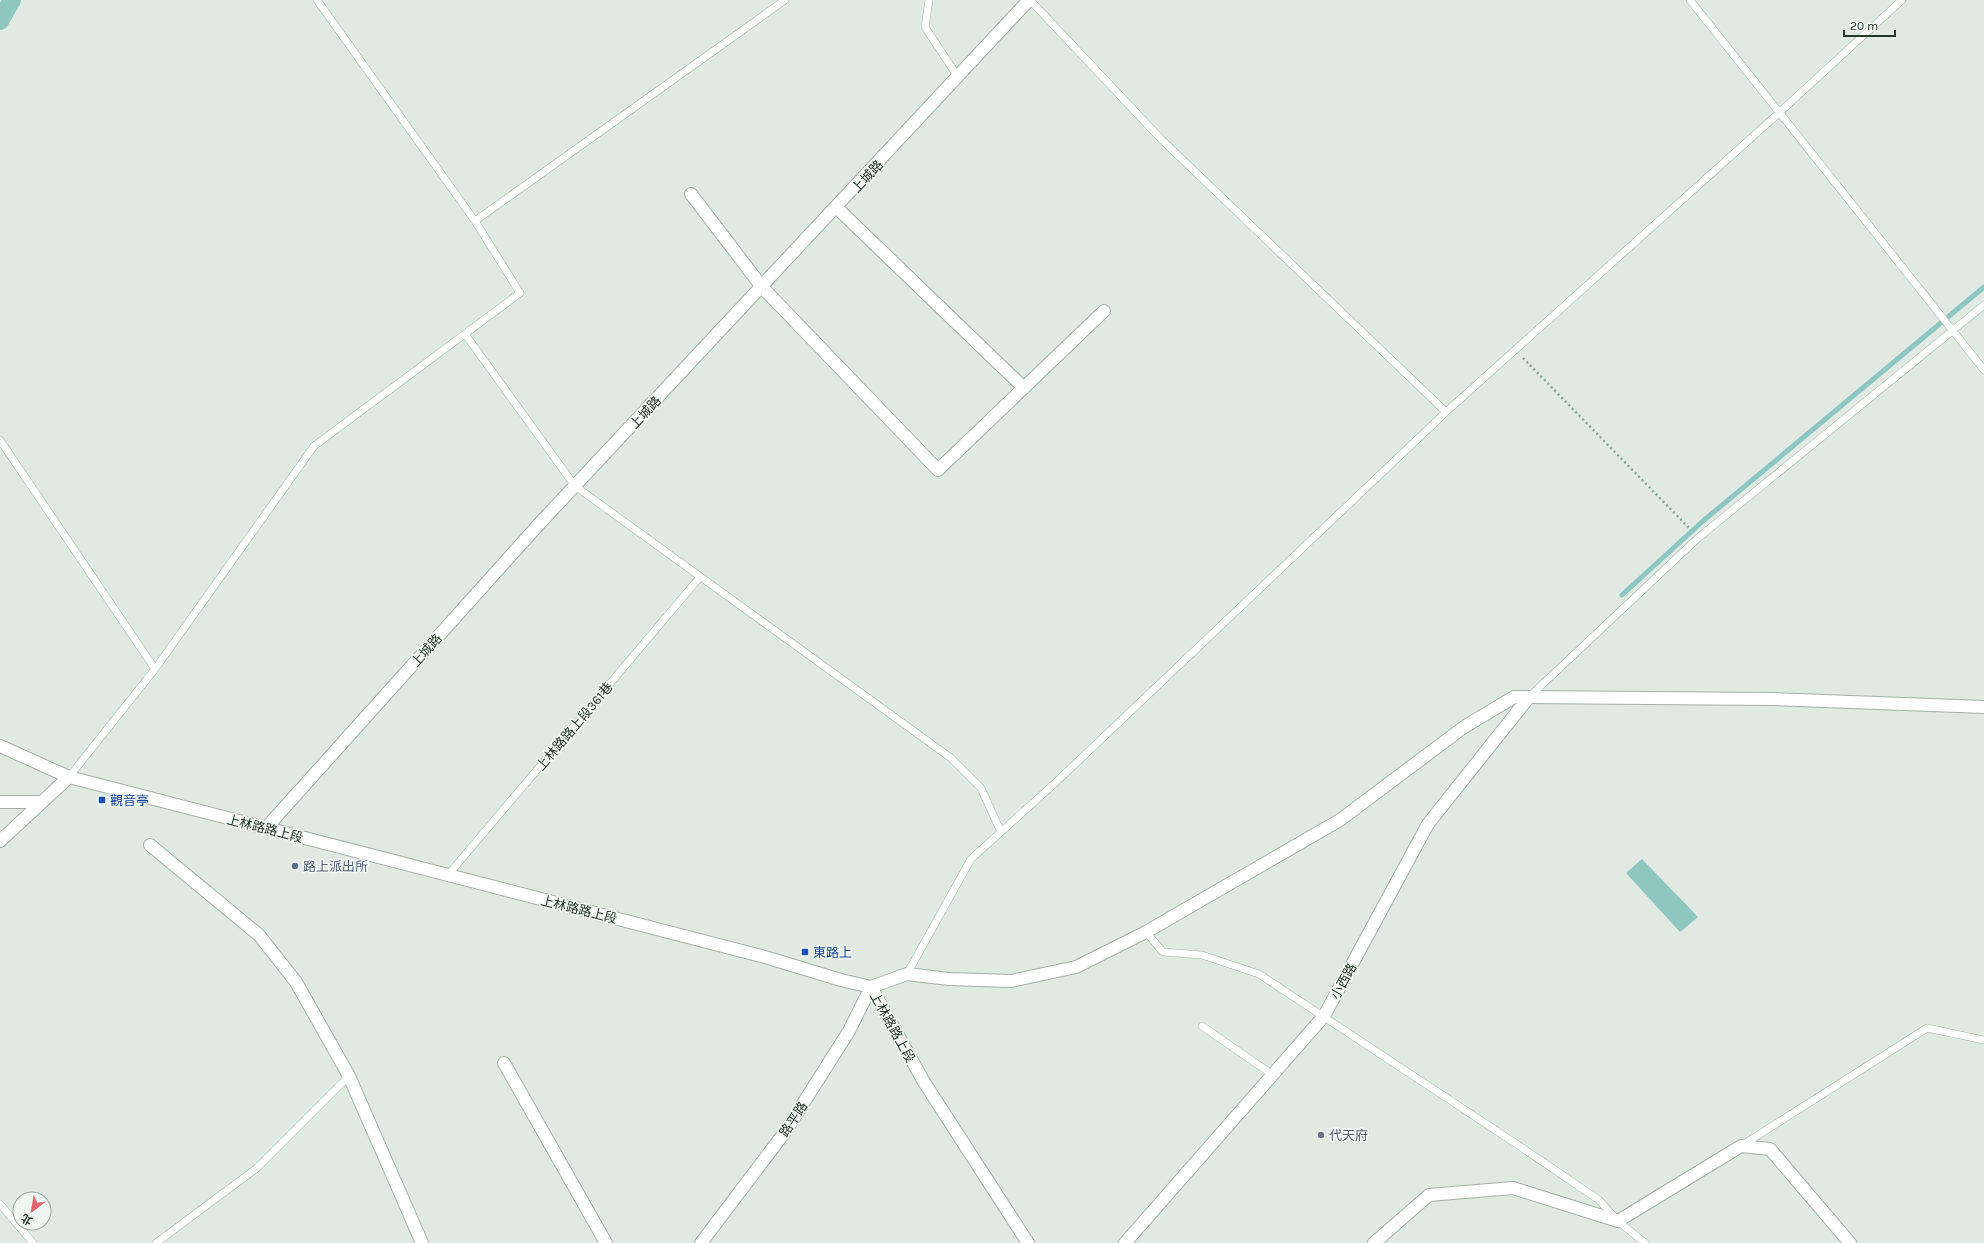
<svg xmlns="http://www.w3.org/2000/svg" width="1984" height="1243" viewBox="0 0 1984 1243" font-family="Karla,'Noto Sans TC',sans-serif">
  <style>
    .water { fill: #8ec7bf }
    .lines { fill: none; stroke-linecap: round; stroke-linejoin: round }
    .stream { stroke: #8ec7bf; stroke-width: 5 }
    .canal { stroke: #8ec7bf; stroke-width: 18 }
    .service-casing { stroke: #a4b0a7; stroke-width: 8 }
    .minor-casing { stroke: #a4b0a7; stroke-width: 14 }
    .tertiary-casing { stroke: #a4b0a7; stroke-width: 14 }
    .path { stroke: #84a892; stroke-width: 2.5; stroke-dasharray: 2 3; stroke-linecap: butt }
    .service { stroke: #fff; stroke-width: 7 }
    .minor { stroke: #fff; stroke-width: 12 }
    .tertiary { stroke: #fff; stroke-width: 12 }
    .transit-dot { fill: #1a4fb4; stroke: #f0f6f1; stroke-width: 1.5 }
    .service-dot { fill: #5c6f8a; stroke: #f0f6f1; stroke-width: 1.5 }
    .worship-dot { fill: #6b7280; stroke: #f0f6f1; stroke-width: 1.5 }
    .labels { text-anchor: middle; stroke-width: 3.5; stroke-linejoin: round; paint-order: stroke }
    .street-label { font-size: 13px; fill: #23372b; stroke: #f0f6f1 }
    .transit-label { font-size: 13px; fill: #164399; stroke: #f0f6f1; text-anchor: start }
    .service-label { font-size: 13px; fill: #4e5e75; stroke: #f0f6f1; text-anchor: start }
    .worship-label { font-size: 13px; fill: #5b616d; stroke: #f0f6f1; text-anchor: start }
  </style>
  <rect width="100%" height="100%" fill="#e0e9e2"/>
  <path class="water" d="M 1642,859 L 1698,917 L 1680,932 L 1626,873 Z"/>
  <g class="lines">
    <path class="stream" d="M 1622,595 L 1703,521 L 1984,287"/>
    <path class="canal" d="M 0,21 L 12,0"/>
    <defs>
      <path id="service" d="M 317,0 L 475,221
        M 929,0 L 925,27 L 958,77
        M 1030,0 L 1161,139 L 1446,412
        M 1690,0 L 1984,370
        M 465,334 L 575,486 L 951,758 L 981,788 L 1001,832
        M 0,440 L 155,669
        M 1529,697 L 1698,538 L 1984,305
        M 69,777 L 155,669 L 314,446 L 520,293 L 475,221 L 785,0
        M 448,875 L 700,577
        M 1146,932 L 1163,952 L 1202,955 L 1259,974 L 1518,1145 L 1599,1200 L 1618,1221 L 1645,1243
        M 907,974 L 971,859 L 1054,784 L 1446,412 L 1780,112 L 1902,0
        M 1202,1026 L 1273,1075
        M 1741,1146 L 1927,1028 L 1984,1040
        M 0,1204 L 33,1243
        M 156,1243 L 257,1168 L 349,1076"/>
      <path id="minor" d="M 691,194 L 762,287 L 938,470 L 1104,311
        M 837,208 L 1024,388
        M 0,802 L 41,802
        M 0,841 L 69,777
        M 150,845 L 259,935 L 296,982 L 349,1076 L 422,1243
        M 504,1063 L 606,1243
        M 1125,1243 L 1324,1016 L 1428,824 L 1529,697
        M 1374,1243 L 1429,1195 L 1513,1188 L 1618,1221 L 1741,1146 L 1770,1149 L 1850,1243"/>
      <path id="tertiary" d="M 0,746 L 69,777 L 765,957 L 841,980 L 871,987 L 924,1082 L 1028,1243
        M 266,828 L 540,523 L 1029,0
        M 871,987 L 907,974 L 949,979 L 1011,981 L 1076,967 L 1146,932 L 1340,820 L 1464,727 L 1514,697 L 1773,699 L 1984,707
        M 701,1243 L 785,1132 L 849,1031 L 871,987"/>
    </defs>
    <use href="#service" class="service-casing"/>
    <use href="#minor" class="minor-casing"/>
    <use href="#tertiary" class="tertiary-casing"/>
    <path class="path" d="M 1523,358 L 1691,530"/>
    <use href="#service" class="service"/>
    <use href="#minor" class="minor"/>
    <use href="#tertiary" class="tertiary"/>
  </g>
  <g class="transit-dot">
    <rect x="98" y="796" width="8" height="8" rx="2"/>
    <rect x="801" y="948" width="8" height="8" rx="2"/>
  </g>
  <circle class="service-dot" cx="295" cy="866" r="4"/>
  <circle class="worship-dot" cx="1321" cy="1135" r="4"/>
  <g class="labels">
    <g class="street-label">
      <text transform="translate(867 176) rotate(-47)" y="5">上城路</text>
      <text transform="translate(645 412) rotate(-47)" y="5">上城路</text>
      <text transform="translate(426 650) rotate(-48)" y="5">上城路</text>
      <text transform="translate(574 726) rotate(-50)" y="5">上林路路上段361巷</text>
      <text transform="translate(265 828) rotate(14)" y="5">上林路路上段</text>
      <text transform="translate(579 909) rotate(14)" y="5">上林路路上段</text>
      <text transform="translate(1343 981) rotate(-61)" y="5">小西路</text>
      <text transform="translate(893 1027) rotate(61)" y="5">上林路路上段</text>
      <text transform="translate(793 1119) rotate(-57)" y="5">路平路</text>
    </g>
    <g class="transit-label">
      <text x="110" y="805">觀音亭</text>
      <text x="813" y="957">東路上</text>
    </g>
    <g class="service-label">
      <text x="303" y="871">路上派出所</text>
    </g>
    <g class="worship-label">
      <text x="1329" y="1140">代天府</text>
    </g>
  </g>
  <g transform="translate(32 1211) rotate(211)"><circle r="19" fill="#f0f6f1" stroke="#9eaaa2"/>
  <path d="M0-3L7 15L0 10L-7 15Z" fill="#e0676d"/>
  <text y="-6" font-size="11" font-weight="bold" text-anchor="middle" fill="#23372b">北</text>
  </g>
  <path d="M1844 30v6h51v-6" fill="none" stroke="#23372b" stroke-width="2"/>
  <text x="1850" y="30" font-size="12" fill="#23372b" stroke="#f0f6f1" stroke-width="3" paint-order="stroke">20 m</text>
</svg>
